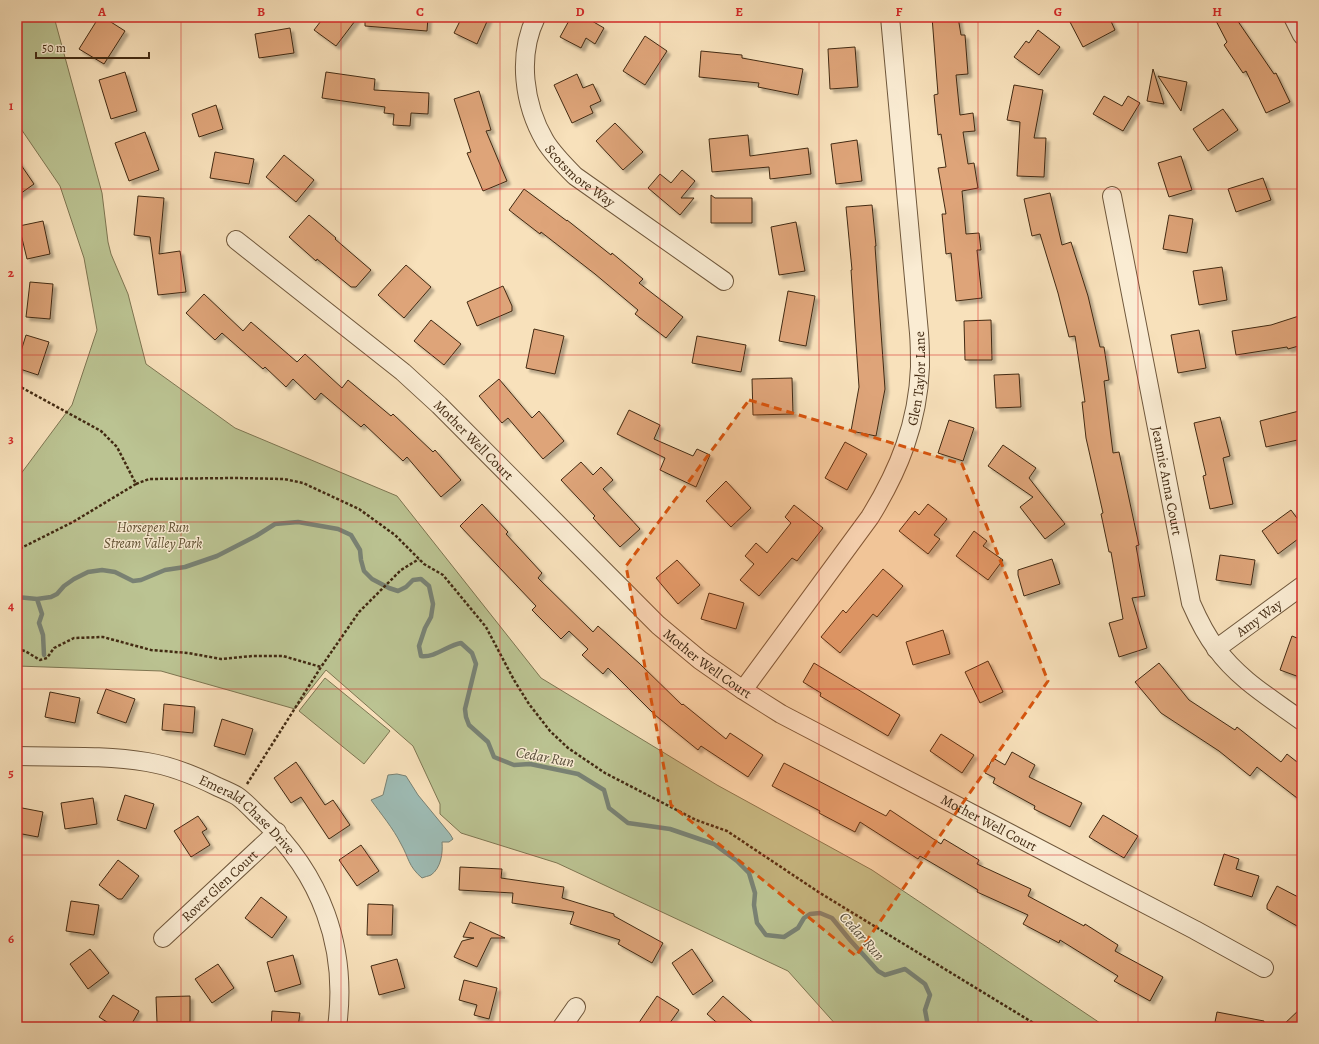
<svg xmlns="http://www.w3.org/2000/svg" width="1319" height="1044" viewBox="0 0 1319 1044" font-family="Alegreya,serif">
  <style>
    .green { fill: #bbc392; stroke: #7e7652 }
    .water { fill: #9ebcb5; stroke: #798274 }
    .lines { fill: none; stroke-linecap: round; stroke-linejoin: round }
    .stream { stroke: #798274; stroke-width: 4.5 }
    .building { fill: #dea479; stroke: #422a12; filter: url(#shadow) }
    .minor-casing { stroke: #70583c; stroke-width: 20 }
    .path { stroke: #422a12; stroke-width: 2.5; stroke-dasharray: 3 2; stroke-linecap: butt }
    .minor { stroke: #faecd3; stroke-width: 18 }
    .marked { fill: #d7540d; fill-opacity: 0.2; stroke: #d7540d; stroke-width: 3; stroke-dasharray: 8 5; stroke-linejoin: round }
    .grid { fill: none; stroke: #d62828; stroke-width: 1; stroke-opacity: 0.55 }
    .labels { text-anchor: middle; stroke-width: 3; stroke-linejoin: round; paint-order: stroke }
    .street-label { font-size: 14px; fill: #422a12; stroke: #faecd3 }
    .park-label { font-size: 14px; font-style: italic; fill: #605032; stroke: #faecd3 }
    .water-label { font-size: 15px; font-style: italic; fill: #594e3b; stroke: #faecd3 }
    .neatline { fill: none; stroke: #d62828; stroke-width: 1.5 }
    .grid-label { font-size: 13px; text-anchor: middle; font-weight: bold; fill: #d62828 }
  </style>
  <defs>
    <filter id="shadow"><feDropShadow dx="3.5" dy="3.5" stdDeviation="1" flood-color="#0004"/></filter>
  </defs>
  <rect width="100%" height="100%" fill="#f8e1bb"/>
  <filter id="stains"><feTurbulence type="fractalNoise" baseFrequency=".005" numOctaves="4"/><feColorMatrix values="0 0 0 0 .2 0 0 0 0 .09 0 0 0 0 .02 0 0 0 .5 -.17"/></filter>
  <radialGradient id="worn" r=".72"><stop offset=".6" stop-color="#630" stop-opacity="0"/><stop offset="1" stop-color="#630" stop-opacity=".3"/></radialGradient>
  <path class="green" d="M 17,17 L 54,17 L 102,193 L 108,242 L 111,254 L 128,294 L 146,364 L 235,428 L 397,496 L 541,678 L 717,785 L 872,870 L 1106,1027 L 838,1027 L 788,971 L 557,863 L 461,833 L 440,814 L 440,804 L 413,746 L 326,670 L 295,709 L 161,671 L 17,666 L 17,477 L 20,475 L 72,405 L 97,330 L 84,258 L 60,186 L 17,123 Z
    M 325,678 L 390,731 L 364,764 L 299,711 Z"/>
  <path class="water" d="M 397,774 L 406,776 L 418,795 L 450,834 L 453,839 L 449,842 L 442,842 C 443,853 441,868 431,875 C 429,876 424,877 422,878 C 408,866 409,858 401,844 C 393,828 381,814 371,800 L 383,795 L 388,775 Z"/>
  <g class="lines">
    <path class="stream" d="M 17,597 L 37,599 L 51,597 L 57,594 L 64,586 L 74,579 L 88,572 L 102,570 L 115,572 L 133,581 L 141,580 L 165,570 L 185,567 L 217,556 L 256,536 L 275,524 L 298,522 L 338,529 L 351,535 L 360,550 L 361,560 L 364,571 L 372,579 L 389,588 L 398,591 L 406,587 L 413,580 L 421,579 L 429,586 L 433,604 L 431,617 L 425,628 L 419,646 L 421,656 C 435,658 448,645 461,643 L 472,653 L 476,664 L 465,709 L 466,717 L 469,725 L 488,742 L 494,757 L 514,765 L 530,764 L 578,774 L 604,790 L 609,808 L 628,823 L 670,829 L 714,844 L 737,861 L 749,873 L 755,893 L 754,905 L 757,923 L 766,935 L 784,937 L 798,928 L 804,918 L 810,914 L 820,913 L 832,918 L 850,940 L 878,971 L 885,975 L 905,969 L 925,984 L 930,995 L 925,1010 L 928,1026 L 929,1027
      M 37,599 L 42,614 L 39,623 L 43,635 L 44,655"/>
  </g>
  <path class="building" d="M 99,17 L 103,17 L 125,31 L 104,64 L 79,49 Z
    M 324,17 L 358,17 L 336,46 L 314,30 Z
    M 365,17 L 428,17 L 427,31 L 365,26 Z
    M 462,17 L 489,17 L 477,44 L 454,33 Z
    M 571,17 L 585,17 L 604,28 L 595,44 L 586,38 L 581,48 L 560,37 Z
    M 932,17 L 958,17 L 961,35 L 965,35 L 968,74 L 956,75 L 960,115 L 973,113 L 975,131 L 963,132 L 968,164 L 974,163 L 978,188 L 962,191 L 966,234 L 979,233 L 981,250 L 977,250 L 982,298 L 956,301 L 951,253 L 946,254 L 942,214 L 946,214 L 938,168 L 946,167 L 941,134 L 938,135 L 934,95 L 938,94 Z
    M 1080,17 L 1109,17 L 1115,30 L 1083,47 L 1070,22 Z
    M 1214,17 L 1235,17 L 1274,74 L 1276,73 L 1290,102 L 1266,113 L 1246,71 L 1243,73 L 1224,45 L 1227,42 Z
    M 290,28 L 294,53 L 259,58 L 255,34 Z
    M 1038,30 L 1060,47 L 1039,75 L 1014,57 L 1026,41 L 1029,43 Z
    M 645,36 L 667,51 L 645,85 L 623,71 Z
    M 855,47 L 858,87 L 830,89 L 828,49 Z
    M 701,51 L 742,55 L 742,58 L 803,69 L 798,95 L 758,87 L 759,83 L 699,77 Z
    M 1153,69 L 1164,104 L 1147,101 Z
    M 125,72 L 137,111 L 111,119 L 99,80 Z
    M 326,72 L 375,79 L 374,90 L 429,93 L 428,114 L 411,113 L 410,126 L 393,125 L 394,114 L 384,113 L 385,107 L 322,98 Z
    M 577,74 L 583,88 L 593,84 L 601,101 L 590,106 L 593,113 L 572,123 L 554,85 Z
    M 1158,76 L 1187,82 L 1181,111 Z
    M 1014,85 L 1043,90 L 1034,138 L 1046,138 L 1044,177 L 1017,176 L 1020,122 L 1007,120 Z
    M 479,91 L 491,130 L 486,131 L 507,181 L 483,191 L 467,153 L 471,152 L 454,99 Z
    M 1104,96 L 1122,106 L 1128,96 L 1140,103 L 1123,131 L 1093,114 Z
    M 216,105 L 223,129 L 199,137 L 192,114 Z
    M 1223,109 L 1238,130 L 1208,151 L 1193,129 Z
    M 615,123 L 643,152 L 623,170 L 596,141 Z
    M 145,132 L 159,170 L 129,181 L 115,143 Z
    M 748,135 L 750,156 L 808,148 L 811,174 L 770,179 L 769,167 L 712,172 L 709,139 Z
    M 857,140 L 862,181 L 836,184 L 831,144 Z
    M 215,152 L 254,159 L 249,184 L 210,178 Z
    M 284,155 L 314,180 L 296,202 L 266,177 Z
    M 1181,156 L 1192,190 L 1169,197 L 1158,163 Z
    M 17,159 L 34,184 L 17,196 Z
    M 682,170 L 695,181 L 681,198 L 694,198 L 680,215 L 648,188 L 660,174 L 671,183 Z
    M 1263,178 L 1271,200 L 1236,212 L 1228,189 Z
    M 524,189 L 567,221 L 567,220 L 611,255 L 612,253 L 643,279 L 639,283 L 683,317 L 666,338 L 635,314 L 638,310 L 595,274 L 541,232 L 540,234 L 509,210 Z
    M 1050,193 L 1062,245 L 1071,242 L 1088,296 L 1100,347 L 1104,347 L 1109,380 L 1104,381 L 1113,453 L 1119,452 L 1139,545 L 1136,546 L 1145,596 L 1132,598 L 1147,648 L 1119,657 L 1109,623 L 1123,619 L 1111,552 L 1109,552 L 1101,514 L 1103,513 L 1086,438 L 1082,402 L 1085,402 L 1075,336 L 1069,337 L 1058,293 L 1040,234 L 1032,236 L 1024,199 Z
    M 711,195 L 715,198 L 752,198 L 752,223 L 711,223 Z
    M 138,196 L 164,198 L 159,254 L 180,251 L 186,292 L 158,295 L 150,237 L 134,235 Z
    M 872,205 L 876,246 L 875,246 L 885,389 L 876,436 L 851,431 L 859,387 L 851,270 L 852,270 L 846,207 Z
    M 309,215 L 336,238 L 335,239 L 371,270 L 356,287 L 351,287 L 317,259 L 316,261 L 289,237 Z
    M 1169,215 L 1193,219 L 1187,253 L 1163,249 Z
    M 43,221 L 50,254 L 27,259 L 19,226 Z
    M 796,222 L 805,271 L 779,275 L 771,227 Z
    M 406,265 L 431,287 L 404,318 L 378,295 Z
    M 1222,267 L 1227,300 L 1199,305 L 1193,271 Z
    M 30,282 L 53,284 L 50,319 L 26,317 Z
    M 503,286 L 512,306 L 512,311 L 477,326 L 467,302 Z
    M 788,291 L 815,296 L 806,346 L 779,341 Z
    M 204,294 L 243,331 L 251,322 L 297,362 L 305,354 L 342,388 L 348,380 L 391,416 L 393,414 L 433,452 L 435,450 L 461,480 L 441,497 L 407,457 L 403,461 L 364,424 L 361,427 L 321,393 L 315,400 L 293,379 L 286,387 L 265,367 L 263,369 L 222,333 L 215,340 L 186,313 Z
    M 1302,315 L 1302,345 L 1288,349 L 1287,347 L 1236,355 L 1232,331 L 1271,325 Z
    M 431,320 L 461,344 L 444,365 L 414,341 Z
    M 991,320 L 992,360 L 965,360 L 964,321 Z
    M 534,329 L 564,336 L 555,374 L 526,368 Z
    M 1199,330 L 1206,368 L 1178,373 L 1171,335 Z
    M 26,335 L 49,342 L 38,375 L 17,368 L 17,364 Z
    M 697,336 L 746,345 L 741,372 L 692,363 Z
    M 1019,374 L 1021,407 L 996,408 L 994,375 Z
    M 792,378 L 793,414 L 753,415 L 752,379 Z
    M 499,379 L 532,418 L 539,411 L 564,441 L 543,459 L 508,418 L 502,423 L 479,396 Z
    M 629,410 L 660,425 L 654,439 L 693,456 L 697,449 L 710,455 L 696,487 L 660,470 L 665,458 L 617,434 Z
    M 1299,411 L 1302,421 L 1302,439 L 1266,447 L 1260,421 Z
    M 1220,417 L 1230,456 L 1223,458 L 1233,504 L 1210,509 L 1203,476 L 1206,475 L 1194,423 Z
    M 949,420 L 974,428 L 963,461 L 938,453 Z
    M 845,442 L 867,454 L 847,490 L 825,478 Z
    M 1003,445 L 1036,468 L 1029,478 L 1065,524 L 1045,539 L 1020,507 L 1033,497 L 988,466 Z
    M 581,462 L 593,475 L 601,467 L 613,480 L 603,489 L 640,529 L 620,547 L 593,518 L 595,516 L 561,480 Z
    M 726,481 L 751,508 L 731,527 L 706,501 Z
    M 482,504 L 508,532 L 506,534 L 542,573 L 538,578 L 593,632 L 598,626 L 640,664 L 682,705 L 683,704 L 726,739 L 730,733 L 763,755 L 748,777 L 701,746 L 698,750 L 655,715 L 608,668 L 603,674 L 582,655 L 588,649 L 569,631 L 561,639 L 532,610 L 536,606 L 460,526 Z
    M 928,504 L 947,519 L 934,535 L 940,539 L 928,554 L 899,531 L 915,511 L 919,515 Z
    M 794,505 L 823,528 L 797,561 L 792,558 L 759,596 L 740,580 L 754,564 L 745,556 L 756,543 L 767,553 L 791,523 L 785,517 Z
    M 1291,510 L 1302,525 L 1302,536 L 1278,554 L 1262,531 Z
    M 974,531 L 987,541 L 983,546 L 1003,560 L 988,580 L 956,556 Z
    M 1220,555 L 1255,560 L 1251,585 L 1216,580 Z
    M 1052,559 L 1060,584 L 1024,596 L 1018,575 L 1018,570 Z
    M 677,560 L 700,585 L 678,604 L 656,578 Z
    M 883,569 L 903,586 L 877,617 L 873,614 L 840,653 L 821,637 L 843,610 L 846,613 Z
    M 709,593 L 744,603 L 736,629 L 701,619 Z
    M 943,630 L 950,654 L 913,665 L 906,642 Z
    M 1292,636 L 1302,640 L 1302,678 L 1280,670 Z
    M 988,661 L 1003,692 L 980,703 L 965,672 Z
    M 814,663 L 900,715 L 888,736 L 820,696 L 821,693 L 803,682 Z
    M 1159,663 L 1189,700 L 1235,730 L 1237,727 L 1281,762 L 1287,754 L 1302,766 L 1302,792 L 1297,798 L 1257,767 L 1250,776 L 1219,751 L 1161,713 L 1135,682 Z
    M 106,689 L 135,699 L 126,723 L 97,713 Z
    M 50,692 L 80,698 L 75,723 L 45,717 Z
    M 164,704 L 195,707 L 193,733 L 162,730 Z
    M 222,719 L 253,729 L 245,755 L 214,746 Z
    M 941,734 L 974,755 L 962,773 L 930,751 Z
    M 1012,752 L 1035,765 L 1029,777 L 1082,803 L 1070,827 L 1034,809 L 1035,806 L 993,783 L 995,778 L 985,773 L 993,758 L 1005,765 Z
    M 296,762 L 325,805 L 333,800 L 350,825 L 329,839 L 301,797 L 291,803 L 274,778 Z
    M 784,763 L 886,816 L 890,810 L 941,844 L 944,839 L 979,860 L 977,864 L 1031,889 L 1028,896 L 1084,926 L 1085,924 L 1118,945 L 1115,951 L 1163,977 L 1150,1001 L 1114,981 L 1118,976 L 1060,940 L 1059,943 L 1023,924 L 1028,915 L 977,892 L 978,890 L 920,856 L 918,859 L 860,822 L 855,832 L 819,813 L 820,811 L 772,786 Z
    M 125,795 L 154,804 L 146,829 L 117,820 Z
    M 93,798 L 97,824 L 65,829 L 61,803 Z
    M 17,807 L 43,812 L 38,837 L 17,833 Z
    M 1103,815 L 1138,836 L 1124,858 L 1089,837 Z
    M 198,816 L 207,829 L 202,832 L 210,845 L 191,857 L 174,831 Z
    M 361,845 L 379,871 L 357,886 L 339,860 Z
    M 1224,854 L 1239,859 L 1236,869 L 1259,876 L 1252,897 L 1214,885 Z
    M 118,860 L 139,876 L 122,899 L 118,899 L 99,885 Z
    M 460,867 L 502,869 L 501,878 L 564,887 L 562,898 L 614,914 L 614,916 L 663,943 L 652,963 L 618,944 L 620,940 L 570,924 L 574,912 L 512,903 L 513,893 L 459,890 Z
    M 1277,886 L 1302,899 L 1302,917 L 1297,926 L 1267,909 L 1267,905 Z
    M 261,897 L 287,917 L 272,938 L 245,918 Z
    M 71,901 L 99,905 L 94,935 L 66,931 Z
    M 368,904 L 393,905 L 392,935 L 367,935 Z
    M 470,922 L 505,938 L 491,938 L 477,967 L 454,957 L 462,941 L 474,938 L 463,937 Z
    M 90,949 L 109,973 L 88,989 L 70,964 Z
    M 692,949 L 713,981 L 693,995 L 672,963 Z
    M 293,955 L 301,984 L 275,992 L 267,962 Z
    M 397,959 L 405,988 L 379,995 L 371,966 Z
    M 218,964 L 234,988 L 212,1003 L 195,979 Z
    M 464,980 L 497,988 L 489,1019 L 474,1015 L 477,1005 L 459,1000 Z
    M 113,995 L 139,1011 L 130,1027 L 115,1027 L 99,1017 Z
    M 190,996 L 190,1022 L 157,1022 L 156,997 Z
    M 657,996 L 679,1010 L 667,1027 L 636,1027 Z
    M 723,996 L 758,1027 L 722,1027 L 707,1014 Z
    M 1302,1007 L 1302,1027 L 1281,1027 Z
    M 272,1011 L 300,1013 L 298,1027 L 271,1027 Z
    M 1217,1012 L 1264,1021 L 1264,1027 L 1214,1027 Z"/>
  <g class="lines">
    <defs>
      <g id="minor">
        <path id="s1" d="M 536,17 C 517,56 524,105 545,141 C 553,154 564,165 575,176 L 724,281"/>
        <path d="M 1293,17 L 1302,35"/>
        <path id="s2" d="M 1112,196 L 1191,603 C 1198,619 1205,634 1216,648 C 1238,679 1272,699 1302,721"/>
        <path id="s3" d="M 236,240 L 403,372 L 439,405 L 658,625 L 700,660 L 743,690 L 781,714 L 1195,930 L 1264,968"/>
        <path id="s4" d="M 1216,649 L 1302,586"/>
        <path id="s5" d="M 743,690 L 870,517 C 899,470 918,423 920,367 C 920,356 920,345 919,333 L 890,17"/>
        <path id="s6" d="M 17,756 C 60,757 105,755 147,762 C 172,766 196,776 218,787 C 225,790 232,793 237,796 C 246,802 254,812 262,819 C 321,874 348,947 337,1027"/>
        <path id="s7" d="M 163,938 L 277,832"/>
        <path d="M 562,1027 L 576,1007"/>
      </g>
    </defs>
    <use href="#minor" class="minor-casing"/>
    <path class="path" d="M 17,385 L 101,431 L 117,447 L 136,484 L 73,522 L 17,550
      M 136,484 L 149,479 L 235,478 L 284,479 L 303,483 L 359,509 L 395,535 L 424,564 L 443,575 L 486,627 L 514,680 L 529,704 L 550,731 L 568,748 L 605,773 L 696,820 L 727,831 L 820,893 L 1040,1027
      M 17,649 L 25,651 L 40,660 L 47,658 L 54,648 L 74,638 L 103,637 L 151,650 L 188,653 L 221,659 L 253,656 L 283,656 L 321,667
      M 247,784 L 321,667 L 359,612 L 401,570 L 419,559"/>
    <use href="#minor" class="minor"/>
  </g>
  <path class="marked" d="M 749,400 L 962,464 L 1048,681 L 856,956 L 671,805 L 626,566 Z"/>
  <path class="grid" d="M 181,17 L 181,1027M 341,17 L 341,1027M 500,17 L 500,1027M 660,17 L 660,1027M 819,17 L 819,1027M 978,17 L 978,1027M 1138,17 L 1138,1027M 17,189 L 1302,189M 17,355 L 1302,355M 17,522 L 1302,522M 17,689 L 1302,689M 17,855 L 1302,855"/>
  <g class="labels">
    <g class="street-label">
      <text dy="5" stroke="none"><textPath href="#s1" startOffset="179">Scotsmore Way</textPath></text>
      <text dy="5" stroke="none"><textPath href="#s5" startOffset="363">Glen Taylor Lane</textPath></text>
      <text dy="5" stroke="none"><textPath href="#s3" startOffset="311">Mother Well Court</textPath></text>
      <text dy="5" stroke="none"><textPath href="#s2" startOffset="290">Jeannie Anna Court</textPath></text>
      <text dy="5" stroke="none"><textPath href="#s4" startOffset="53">Amy Way</textPath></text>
      <text dy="5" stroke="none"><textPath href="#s3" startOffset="635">Mother Well Court</textPath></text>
      <text dy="5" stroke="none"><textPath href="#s6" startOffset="246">Emerald Chase Drive</textPath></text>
      <text dy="5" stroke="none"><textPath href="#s3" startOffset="959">Mother Well Court</textPath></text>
      <text dy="5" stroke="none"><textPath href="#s7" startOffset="77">Rover Glen Court</textPath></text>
    </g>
    <g class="park-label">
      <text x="153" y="532">Horsepen Run<tspan x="153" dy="16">Stream Valley Park</tspan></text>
    </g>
    <g class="water-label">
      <text transform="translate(545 757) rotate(10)" y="5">Cedar Run</text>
      <text transform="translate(862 936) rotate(48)" y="5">Cedar Run</text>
    </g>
  </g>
  <rect width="1319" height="1044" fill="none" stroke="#f8e1bb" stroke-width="44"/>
  <path d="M36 52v6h113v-6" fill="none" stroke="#422a12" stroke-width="2"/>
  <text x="42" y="52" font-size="12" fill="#422a12" stroke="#faecd3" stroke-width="3" paint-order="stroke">50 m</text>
  <rect x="22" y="22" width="1275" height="1000" class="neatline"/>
  <g class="grid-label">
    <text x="102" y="16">A</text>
    <text x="261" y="16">B</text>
    <text x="420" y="16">C</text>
    <text x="580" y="16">D</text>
    <text x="739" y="16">E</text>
    <text x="899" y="16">F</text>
    <text x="1058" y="16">G</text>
    <text x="1217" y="16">H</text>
    <text x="11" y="110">1</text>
    <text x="11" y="277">2</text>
    <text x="11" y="443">3</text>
    <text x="11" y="610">4</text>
    <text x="11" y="777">5</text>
    <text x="11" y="943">6</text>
  </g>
  <rect width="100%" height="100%" filter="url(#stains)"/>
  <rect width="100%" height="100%" fill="url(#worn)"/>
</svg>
